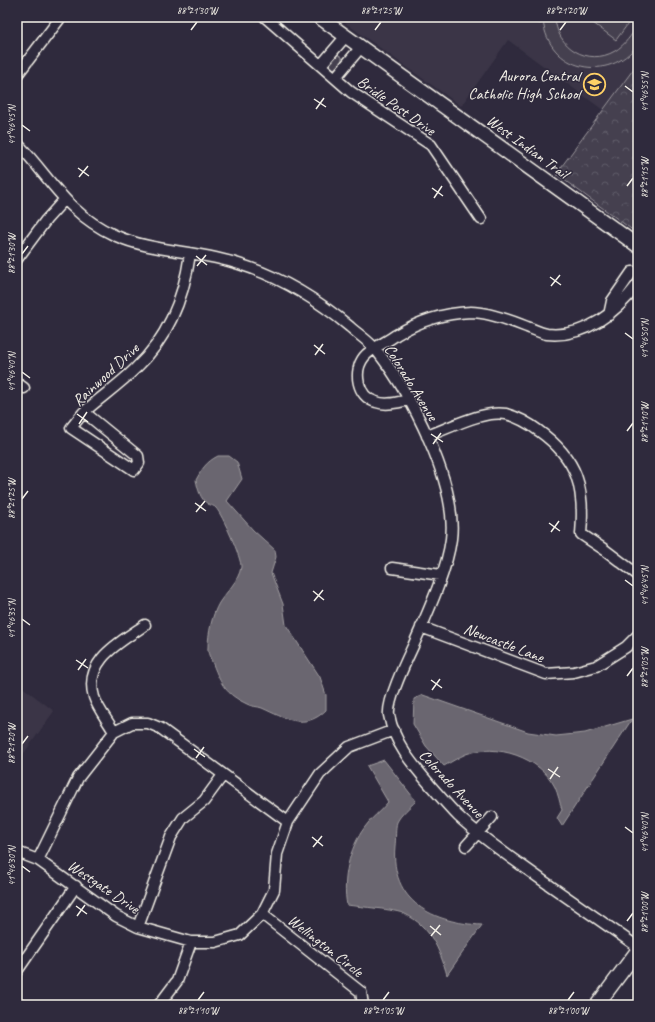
<svg xmlns="http://www.w3.org/2000/svg" width="655" height="1022" viewBox="0 0 655 1022" font-family="Caveat,sans-serif">
  <style>
    .built { fill: #3b3647 }
    .grass { fill: #454050; stroke: #9c989c }
    .forest { fill: url(#forest-crowns); stroke: #9c989c }
    .water { fill: #6a6670; stroke: #a19ea0 }
    .lines { fill: none; stroke-linecap: round; stroke-linejoin: round }
    .minor-casing { stroke: #f4f1e8; stroke-width: 13 }
    .major-casing { stroke: #f4f1e8; stroke-width: 16 }
    .minor { stroke: #2f2a3d; stroke-width: 10 }
    .major { stroke: #2f2a3d; stroke-width: 13 }
    .ticks { fill: none; stroke: #f4f1e8; stroke-width: 1.5 }
    .labels { text-anchor: middle; stroke-width: 3; stroke-linejoin: round; paint-order: stroke }
    .poi-label { font-size: 16px; fill: #f4f1e8; stroke: #2f2a3d; text-anchor: end }
    .street-label { font-size: 16px; fill: #f4f1e8; stroke: #2f2a3d }
    .neatline { fill: none; stroke: #f4f1e8; stroke-width: 1.5 }
    .ticks-label { font-size: 10px; text-anchor: middle; fill: #f4f1e8 }
  </style>
  <defs>
    <pattern id="forest-crowns" width="20" height="18" patternUnits="userSpaceOnUse"><rect width="20" height="18" fill="#454050"/><path d="M2 6a3 3 0 1 1 6 0M12 15a3 3 0 1 1 6 0" fill="none" stroke="#605c69"/></pattern>
  </defs>
  <rect width="100%" height="100%" fill="#2f2a3d"/>
  <filter id="ink" filterUnits="userSpaceOnUse"><feTurbulence type="fractalNoise" baseFrequency=".025" numOctaves="2"/><feDisplacementMap in="SourceGraphic" scale="8" xChannelSelector="R" yChannelSelector="G"/><feConvolveMatrix kernelMatrix="1 2 1 2 8 2 1 2 1" color-interpolation-filters="sRGB"/></filter>
  <g filter="url(#ink)">
    <path class="built" d="M 337,17 L 638,17 L 638,63 L 603,110 L 508,40 L 461,106 Z
      M 17,683 L 54,711 L 17,763 Z"/>
    <path class="grass" d="M 531,17 L 555,17 C 556,47 588,67 615,51 C 625,45 631,35 638,26 L 638,44 C 609,84 548,71 543,20 L 540,24 Z
      M 585,17 L 633,17 L 616,40 Z
      M 337,54 L 342,57 L 342,62 L 337,69 L 331,69 L 327,62 Z"/>
    <path class="forest" d="M 638,63 L 638,234 L 556,174 Z"/>
    <path class="water" d="M 218,456 L 229,456 L 237,462 L 242,479 L 227,501 L 253,530 L 275,550 L 276,557 L 271,573 L 283,604 L 286,625 L 320,677 L 326,695 L 326,710 C 305,731 284,718 262,708 C 257,706 252,707 247,704 C 226,694 221,685 213,664 C 211,659 207,653 208,647 C 208,634 212,615 219,603 C 226,592 239,581 241,567 C 242,559 222,514 216,508 C 215,506 210,505 208,504 C 200,499 198,489 196,480 C 202,469 206,462 218,456 Z
      M 423,695 L 528,732 L 556,736 L 585,733 L 632,719 L 562,826 L 557,818 L 562,810 C 560,803 558,794 555,787 C 540,757 496,743 466,754 C 459,757 451,762 444,766 L 426,746 L 413,724 L 414,699 Z
      M 384,760 L 416,801 C 410,807 401,814 397,822 C 395,828 396,839 395,846 C 390,902 433,923 482,925 L 447,975 C 440,950 430,926 405,914 C 395,909 360,907 347,905 C 342,880 349,848 365,827 C 371,818 381,811 388,802 L 367,766 Z"/>
    <g class="lines">
      <defs>
        <path id="minor" d="M 265,17 L 351,92 L 431,145 L 481,219
          M 321,65 L 346,36
          M 17,75 L 61,17
          M 335,78 L 361,47
          M 17,143 C 51,178 66,213 114,235 C 147,250 182,250 216,258 C 267,269 311,294 350,327 C 359,335 370,342 377,351 C 410,393 458,483 451,539 C 447,571 427,614 414,644 C 407,659 387,700 389,715 C 394,743 413,765 430,785 C 439,795 448,806 458,816 C 484,840 513,859 542,880 C 574,902 606,925 638,947
          M 17,259 L 46,220 L 64,200
          M 609,315 L 612,301 L 632,272 L 638,272
          M 17,383 L 24,388
          M 409,400 C 398,402 387,406 376,402 C 357,397 353,371 364,357 C 371,348 387,342 396,335 C 419,321 444,313 471,312 C 487,312 512,321 527,327 C 533,329 540,333 547,334 C 585,338 617,312 638,284
          M 84,412 L 138,456 L 139,463 L 134,470 L 71,428 L 83,413 L 84,412 C 101,397 120,384 136,368 C 169,337 184,297 190,254
          M 427,436 C 450,428 482,410 506,414 C 517,417 530,424 539,431 C 578,459 585,488 581,534 L 605,550 L 638,575
          M 392,568 L 441,575
          M 421,627 L 546,674 L 574,672 L 596,666 L 626,647 L 638,635
          M 114,732 C 108,721 98,709 94,697 C 83,660 121,642 145,625
          M 466,846 L 492,817
          M 17,852 L 38,860 L 116,916 L 138,927 L 191,942 L 215,942 L 240,935 L 262,914 L 274,890 L 277,854 L 288,822 L 320,774 L 349,747 L 394,730
          M 38,860 L 78,778 L 114,732 L 132,723 L 148,723 L 160,728 L 288,822
          M 262,914 L 361,992 L 363,1005
          M 138,927 L 171,837 L 183,818 L 204,801 L 223,775
          M 17,971 L 76,886
          M 17,1003 L 20,1005
          M 159,1005 L 177,981 L 191,942"/>
        <path id="major" d="M 319,17 L 638,246
          M 597,1005 L 638,950"/>
      </defs>
      <use href="#minor" class="minor-casing"/>
      <use href="#major" class="major-casing"/>
      <use href="#minor" class="minor"/>
      <use href="#major" class="major"/>
    </g>
  </g>
  <path class="ticks" d="M 191,30 L 197,22M 375,30 L 381,22M 560,30 L 566,22M 625,86 L 633,92M 314,99 L 326,107M 316,109 L 324,98M 22,125 L 30,131M 78,168 L 89,176M 79,177 L 88,166M 627,186 L 633,178M 432,188 L 443,196M 434,198 L 442,186M 22,254 L 28,246M 196,256 L 207,265M 197,266 L 206,255M 550,277 L 561,285M 551,286 L 560,275M 625,333 L 633,339M 314,345 L 325,354M 315,355 L 323,344M 22,372 L 30,378M 77,414 L 88,422M 79,424 L 87,412M 627,431 L 633,423M 431,434 L 443,442M 433,444 L 441,433M 22,499 L 28,491M 195,503 L 206,511M 196,512 L 205,501M 549,523 L 560,531M 551,532 L 559,521M 625,580 L 633,586M 313,591 L 324,600M 314,601 L 323,590M 22,619 L 30,625M 76,660 L 88,668M 78,670 L 86,659M 627,676 L 633,668M 431,680 L 442,688M 432,690 L 440,679M 22,744 L 28,736M 194,749 L 205,757M 196,758 L 204,747M 548,769 L 560,777M 550,779 L 558,767M 625,827 L 633,833M 312,837 L 323,846M 313,847 L 322,836M 22,866 L 30,872M 76,906 L 87,914M 77,916 L 85,905M 627,921 L 633,913M 430,926 L 441,935M 431,936 L 440,925M 198,1000 L 204,992M 383,1000 L 389,992M 568,1000 L 574,992"/>
  <defs>
    <symbol id="school-ring" viewBox="-11 -11 22 22"><circle r="9.5" fill="#2f2a3d" stroke="#ffd166" stroke-width="1.5"/><path d="M0-5L7-2L0 1L-7-2ZM-4 1L0 2.5L4 1V4Q0 6-4 4Z" fill="#ffd166"/></symbol>
  </defs>
  <g fill-rule="evenodd">
    <use href="#school-ring" x="582" y="72" width="25" height="25"/>
  </g>
  <g class="labels">
    <g class="poi-label">
      <text x="580" y="81">Aurora Central<tspan x="580" dy="18">Catholic High School</tspan></text>
    </g>
    <g class="street-label">
      <text transform="translate(397 105) rotate(35)" y="6">Bridle Post Drive</text>
      <text transform="translate(528 146) rotate(36)" y="6">West Indian Trail</text>
      <text transform="translate(105 374) rotate(-43)" y="6">Rainwood Drive</text>
      <text transform="translate(412 382) rotate(58)" y="6">Colorado Avenue</text>
      <text transform="translate(504 642) rotate(21)" y="6">Newcastle Lane</text>
      <text transform="translate(452 783) rotate(47)" y="6">Colorado Avenue</text>
      <text transform="translate(104 886) rotate(34)" y="6">Westgate Drive</text>
      <text transform="translate(326 945) rotate(38)" y="6">Wellington Circle</text>
    </g>
  </g>
  <rect width="655" height="1022" fill="none" stroke="#2f2a3d" stroke-width="44"/>
  <rect x="22" y="22" width="611" height="978" class="neatline"/>
  <g class="ticks-label">
    <text x="197" y="14">88°21'30"W</text>
    <text x="381" y="14">88°21'25"W</text>
    <text x="566" y="14">88°21'20"W</text>
    <text transform="translate(644 92) rotate(-90)" y="4">41°46'55"N</text>
    <text transform="translate(11 125) rotate(-90)" y="4">41°46'45"N</text>
    <text transform="translate(644 178) rotate(-90)" y="4">88°21'15"W</text>
    <text transform="translate(11 254) rotate(-90)" y="4">88°21'30"W</text>
    <text transform="translate(644 339) rotate(-90)" y="4">41°46'50"N</text>
    <text transform="translate(11 372) rotate(-90)" y="4">41°46'40"N</text>
    <text transform="translate(644 423) rotate(-90)" y="4">88°21'10"W</text>
    <text transform="translate(11 499) rotate(-90)" y="4">88°21'25"W</text>
    <text transform="translate(644 586) rotate(-90)" y="4">41°46'45"N</text>
    <text transform="translate(11 619) rotate(-90)" y="4">41°46'35"N</text>
    <text transform="translate(644 668) rotate(-90)" y="4">88°21'05"W</text>
    <text transform="translate(11 744) rotate(-90)" y="4">88°21'20"W</text>
    <text transform="translate(644 833) rotate(-90)" y="4">41°46'40"N</text>
    <text transform="translate(11 866) rotate(-90)" y="4">41°46'30"N</text>
    <text transform="translate(644 913) rotate(-90)" y="4">88°21'00"W</text>
    <text x="198" y="1014">88°21'10"W</text>
    <text x="383" y="1014">88°21'05"W</text>
    <text x="568" y="1014">88°21'00"W</text>
  </g>
</svg>
